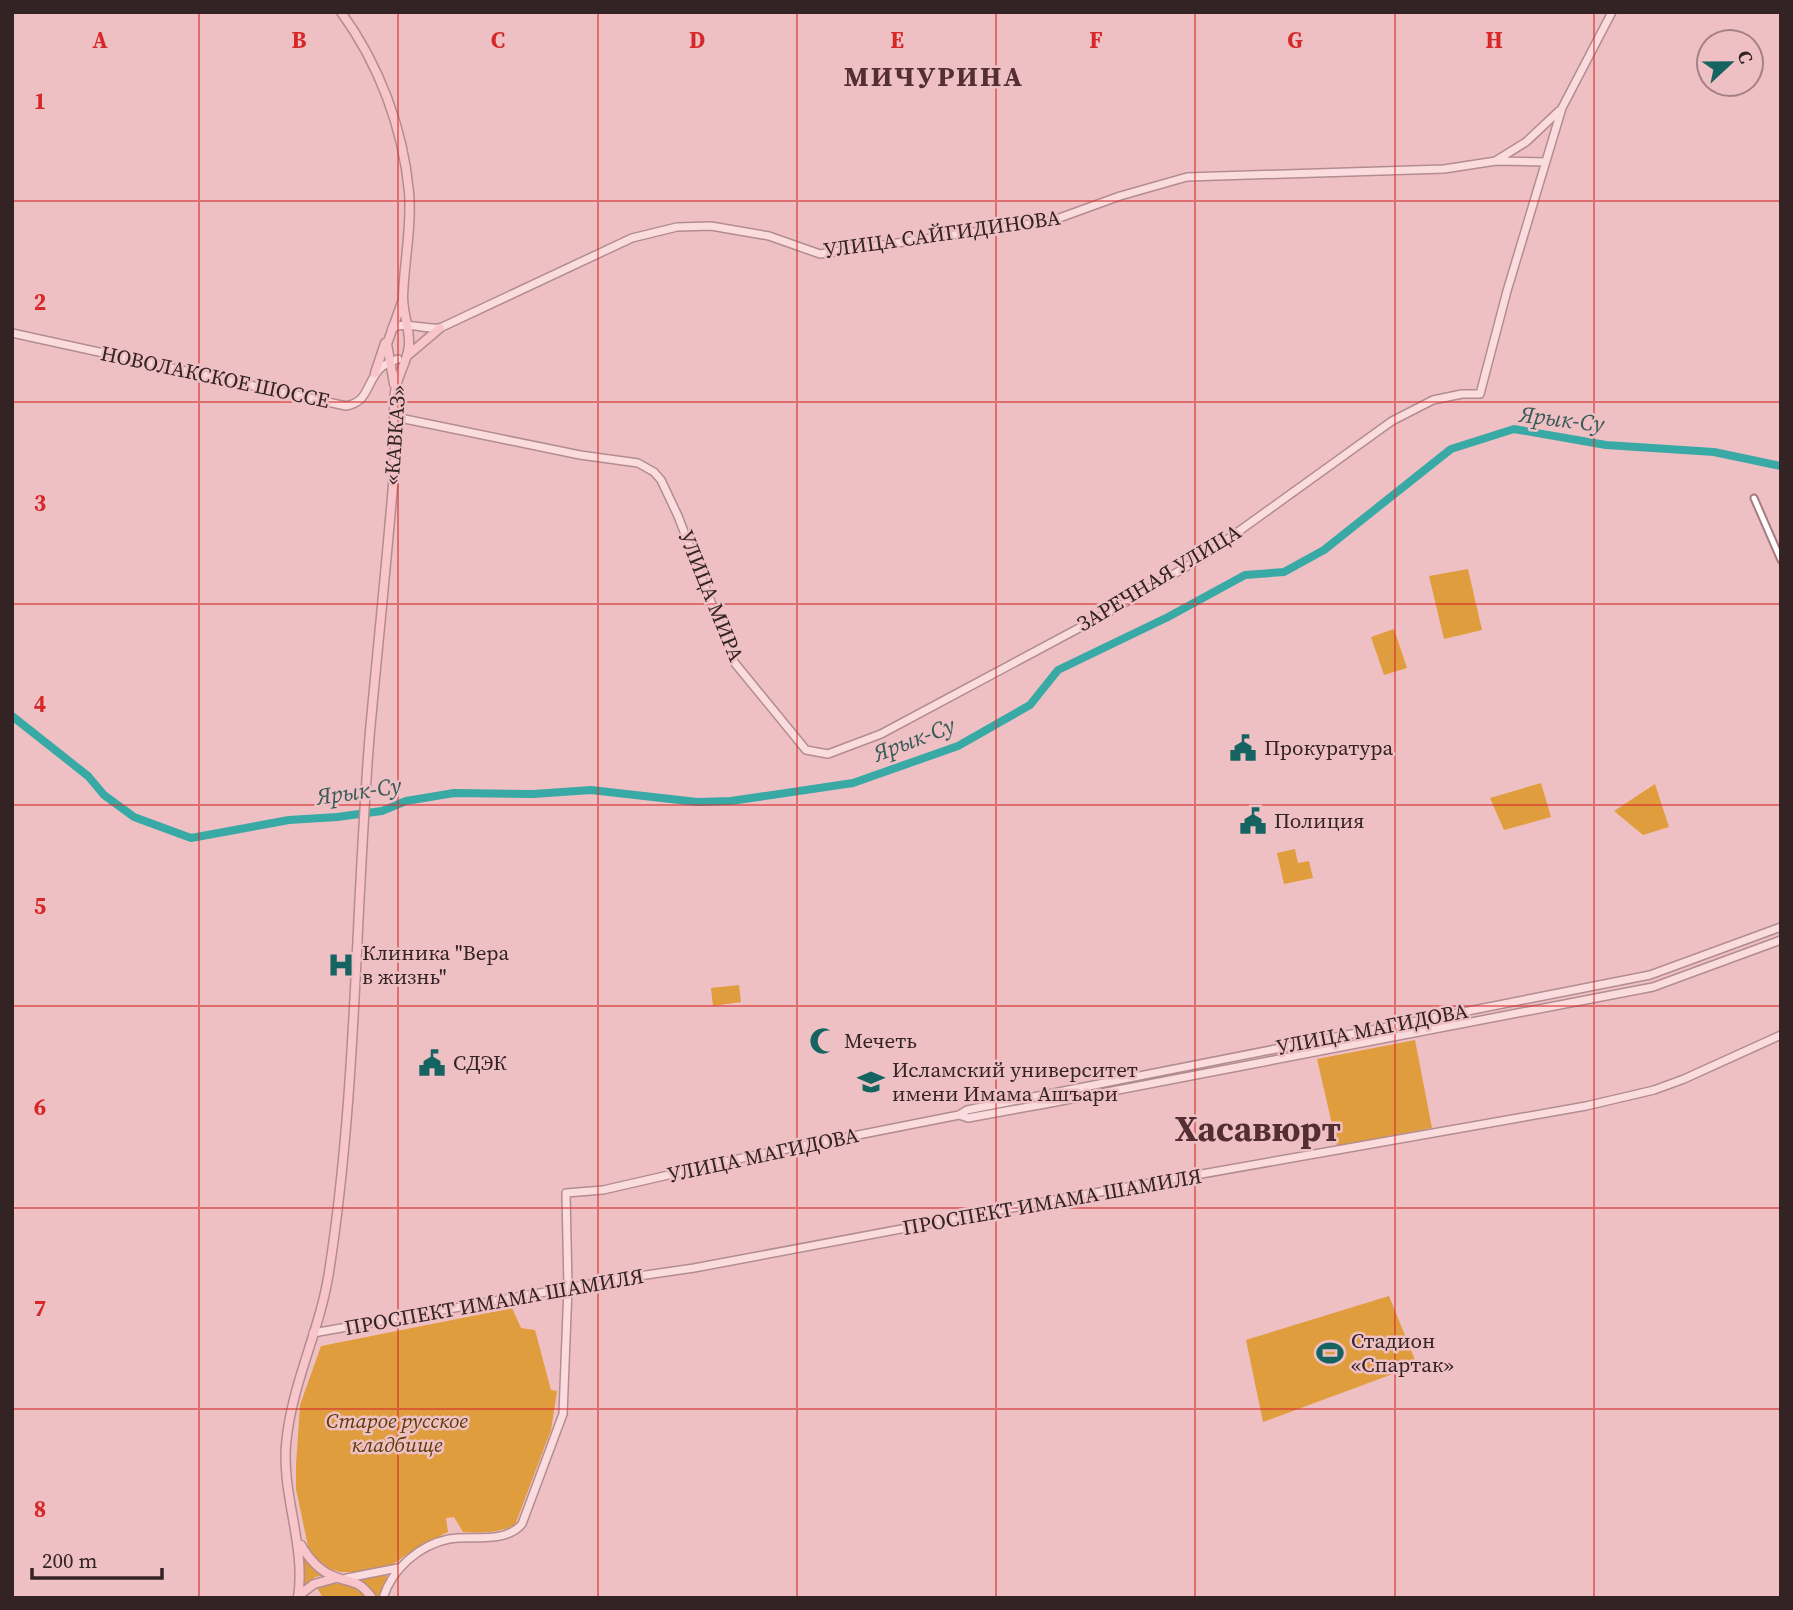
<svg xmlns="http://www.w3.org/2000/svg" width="1793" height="1610" viewBox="0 0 1793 1610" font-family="'Source Serif 4',serif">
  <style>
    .green { fill: #e09d3d }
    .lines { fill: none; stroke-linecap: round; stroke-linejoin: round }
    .river { stroke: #39a9a6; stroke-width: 8 }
    .minor-casing { stroke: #a67b7f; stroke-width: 9 }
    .major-casing { stroke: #b38c90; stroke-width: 10 }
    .highway-casing { stroke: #b38c90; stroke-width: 11 }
    .minor { stroke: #fff; stroke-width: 5 }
    .major { stroke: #fadcdf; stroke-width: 7 }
    .highway { stroke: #f7c5ca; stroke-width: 8 }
    .grid { fill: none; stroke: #d62828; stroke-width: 2; stroke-opacity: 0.55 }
    .labels { text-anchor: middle; stroke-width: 5; stroke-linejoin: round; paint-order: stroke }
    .street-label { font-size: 21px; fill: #342325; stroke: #eec0c4 }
    .poi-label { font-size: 21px; fill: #342325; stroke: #eec0c4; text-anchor: start }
    .park-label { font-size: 21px; font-style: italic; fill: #5c3b06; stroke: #eec0c4 }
    .water-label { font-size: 23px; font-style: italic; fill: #385a58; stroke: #eec0c4 }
    .district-label { font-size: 28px; font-weight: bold; letter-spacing: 2px; fill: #532e33; stroke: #eec0c4 }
    .town-label { font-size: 35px; font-weight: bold; fill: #532e33; stroke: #eec0c4 }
    .grid-label { font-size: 23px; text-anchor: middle; font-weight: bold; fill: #d62828; stroke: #eec0c4; stroke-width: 5; stroke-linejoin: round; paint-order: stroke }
  </style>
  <rect width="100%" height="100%" fill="#eec0c4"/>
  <path class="green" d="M 1468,569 L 1482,630 L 1444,639 L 1429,576 Z
    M 1394,629 L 1407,668 L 1384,675 L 1371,637 Z
    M 1541,783 L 1551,817 L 1504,830 L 1490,798 Z
    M 1655,784 L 1669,827 L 1643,835 L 1614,811 Z
    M 1295,849 L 1298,863 L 1309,861 L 1313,878 L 1284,884 L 1277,853 Z
    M 739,985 L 741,1002 L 713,1006 L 711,988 Z
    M 1415,1040 L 1432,1128 L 1337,1146 L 1317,1059 Z
    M 1389,1296 L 1417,1365 L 1263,1422 L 1246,1340 Z
    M 512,1308 L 521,1328 L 535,1330 L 551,1390 L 557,1391 L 551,1430 L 515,1525 C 498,1533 481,1533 463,1532 L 454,1517 L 446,1518 L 448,1532 L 418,1547 L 390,1566 L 374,1572 L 341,1572 L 330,1569 L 314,1558 L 309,1551 L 296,1489 L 296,1465 L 300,1405 L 321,1346 Z
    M 302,1554 L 325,1575 L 315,1577 L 303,1587 Z
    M 386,1575 L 387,1577 L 379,1598 L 376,1598 L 369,1588 L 359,1580 Z
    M 330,1583 L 351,1585 L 367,1598 L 323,1598 L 317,1588 Z"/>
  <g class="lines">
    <path class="river" d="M 12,716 L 88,776 L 104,795 L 134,817 L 191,838 L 289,820 L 337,817 L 382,811 L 406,801 L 454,793 L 533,794 L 591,790 L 697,802 L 731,801 L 853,783 L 958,746 L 1030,705 L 1058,670 L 1168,617 L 1245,575 L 1284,572 L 1324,550 L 1451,449 L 1514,429 L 1606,445 L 1714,452 L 1781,466"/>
    <defs>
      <path id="minor" d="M 1754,498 L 1781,560"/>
      <path id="major" d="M 1497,160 L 1526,142 L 1559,111
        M 392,328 C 406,321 425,330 440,328 L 632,238 L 677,227 L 711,226 L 769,236 L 820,254 L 1051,221 L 1120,196 L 1187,177 L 1444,169 L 1496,161 L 1545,162
        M 12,333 L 346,406 C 366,402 365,390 375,375 C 379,367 389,362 398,359
        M 395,417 L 580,455 L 638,463 L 654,472 L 661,480 L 678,516 L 734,662 L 806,750 L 828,754 L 881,734 L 1109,612 L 1203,557 L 1392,421 L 1433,400 L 1462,394 L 1480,394 L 1507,291 L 1562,108 L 1612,12
        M 959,1115 L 968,1118 L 1045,1104 L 1653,987 L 1781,940
        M 313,1333 L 625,1278 L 694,1268 L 1066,1198 L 1586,1106 L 1654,1090 L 1684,1079 L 1781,1035
        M 347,1578 L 398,1568
        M 383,1598 C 392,1569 419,1545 449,1539 C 472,1535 505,1544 522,1524 L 563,1414 L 568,1288 L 566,1193 L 603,1190 L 747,1157 L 959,1115 L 967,1110 L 1650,975 L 1781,927"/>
      <path id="highway" d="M 407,356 L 440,328
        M 375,373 L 385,343
        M 394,384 L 387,344 L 402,302
        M 301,1545 C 309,1559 318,1570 333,1576 C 352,1584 357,1578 372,1598
        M 298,1596 L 314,1584 L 336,1578
        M 298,1598 C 306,1546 282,1497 286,1445 C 291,1385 320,1331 329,1272 C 357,1093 355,911 370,731 C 378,645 387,559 394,473 C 396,446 392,418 395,392 C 397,375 408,361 409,345 C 410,329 403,314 403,297 C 404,262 412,228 409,192 C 403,128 379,64 341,12"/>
    </defs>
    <use href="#minor" class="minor-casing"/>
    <use href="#major" class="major-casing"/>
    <use href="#highway" class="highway-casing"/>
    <use href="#minor" class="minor"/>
    <use href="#major" class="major"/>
    <use href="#highway" class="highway"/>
  </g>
  <path class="grid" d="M 199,12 L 199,1598M 398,12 L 398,1598M 598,12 L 598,1598M 797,12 L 797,1598M 996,12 L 996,1598M 1195,12 L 1195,1598M 1395,12 L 1395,1598M 1594,12 L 1594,1598M 12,201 L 1781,201M 12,402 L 1781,402M 12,604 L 1781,604M 12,805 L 1781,805M 12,1006 L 1781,1006M 12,1208 L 1781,1208M 12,1409 L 1781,1409"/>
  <defs>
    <symbol id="civic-bare" viewBox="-9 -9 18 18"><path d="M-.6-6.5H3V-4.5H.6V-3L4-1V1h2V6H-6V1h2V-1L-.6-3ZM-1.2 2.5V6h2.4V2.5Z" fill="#166462" stroke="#eec0c4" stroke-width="2.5" paint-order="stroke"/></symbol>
    <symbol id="hospital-bare" viewBox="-9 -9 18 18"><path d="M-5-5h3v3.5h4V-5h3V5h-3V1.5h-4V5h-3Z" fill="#166462" stroke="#eec0c4" stroke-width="2.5" paint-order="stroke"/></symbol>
    <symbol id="mosque-bare" viewBox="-9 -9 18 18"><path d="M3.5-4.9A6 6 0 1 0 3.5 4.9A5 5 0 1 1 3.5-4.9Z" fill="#166462" stroke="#eec0c4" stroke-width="2.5" paint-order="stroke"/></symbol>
    <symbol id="university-bare" viewBox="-9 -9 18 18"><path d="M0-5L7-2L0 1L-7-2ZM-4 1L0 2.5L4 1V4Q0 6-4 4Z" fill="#166462" stroke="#eec0c4" stroke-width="2.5" paint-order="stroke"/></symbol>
    <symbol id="stadium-bare" viewBox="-9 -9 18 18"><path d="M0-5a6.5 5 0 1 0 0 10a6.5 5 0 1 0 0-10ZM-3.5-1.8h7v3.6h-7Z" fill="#166462" stroke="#eec0c4" stroke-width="2.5" paint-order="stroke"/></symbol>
  </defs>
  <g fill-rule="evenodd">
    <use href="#civic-bare" x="1224" y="729" width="38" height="38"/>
    <use href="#civic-bare" x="1234" y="802" width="38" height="38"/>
    <use href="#hospital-bare" x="322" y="946" width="38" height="38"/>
    <use href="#mosque-bare" x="804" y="1022" width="38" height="38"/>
    <use href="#civic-bare" x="413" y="1044" width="38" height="38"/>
    <use href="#university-bare" x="852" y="1063" width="38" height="38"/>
    <use href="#stadium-bare" x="1311" y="1334" width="38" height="38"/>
  </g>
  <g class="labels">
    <g class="street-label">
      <text transform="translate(942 234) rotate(-8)" y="7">УЛИЦА САЙГИДИНОВА</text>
      <text transform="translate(215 377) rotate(12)" y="7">НОВОЛАКСКОЕ ШОССЕ</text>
      <text transform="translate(395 435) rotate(-86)" y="7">«КАВКАЗ»</text>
      <text transform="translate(1159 578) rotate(-31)" y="7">ЗАРЕЧНАЯ УЛИЦА</text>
      <text transform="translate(711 596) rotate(68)" y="7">УЛИЦА МИРА</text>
      <text transform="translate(1372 1029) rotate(-11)" y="7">УЛИЦА МАГИДОВА</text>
      <text transform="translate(763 1155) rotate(-12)" y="7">УЛИЦА МАГИДОВА</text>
      <text transform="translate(1052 1202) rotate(-10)" y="7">ПРОСПЕКТ ИМАМА ШАМИЛЯ</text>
      <text transform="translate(494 1302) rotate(-10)" y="7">ПРОСПЕКТ ИМАМА ШАМИЛЯ</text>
    </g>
    <g class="poi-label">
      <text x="1264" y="755">Прокуратура</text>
      <text x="1274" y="828">Полиция</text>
      <text x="362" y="960">Клиника "Вера<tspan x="362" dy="24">в жизнь"</tspan></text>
      <text x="844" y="1048">Мечеть</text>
      <text x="453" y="1070">СДЭК</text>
      <text x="892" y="1077">Исламский университет<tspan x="892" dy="24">имени Имама Ашъари</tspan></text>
      <text x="1351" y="1348">Стадион<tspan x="1351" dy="24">«Спартак»</tspan></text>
    </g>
    <g class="park-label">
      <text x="397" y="1428">Старое русское<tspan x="397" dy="24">кладбище</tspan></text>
    </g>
    <g class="water-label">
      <text transform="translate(1562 419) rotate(7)" y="8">Ярык-Су</text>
      <text transform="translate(914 739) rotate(-21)" y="8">Ярык-Су</text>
      <text transform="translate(359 791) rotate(-8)" y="8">Ярык-Су</text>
    </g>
    <g class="district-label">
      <text x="934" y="86">МИЧУРИНА</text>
    </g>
    <g class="town-label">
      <text x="1258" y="1141">Хасавюрт</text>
    </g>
  </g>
  <g class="grid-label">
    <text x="100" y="48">A</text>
    <text x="299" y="48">B</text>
    <text x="498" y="48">C</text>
    <text x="697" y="48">D</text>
    <text x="897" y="48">E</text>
    <text x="1096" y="48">F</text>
    <text x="1295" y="48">G</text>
    <text x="1494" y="48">H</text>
    <text x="40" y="109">1</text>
    <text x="40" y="310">2</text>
    <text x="40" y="511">3</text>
    <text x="40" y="712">4</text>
    <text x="40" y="914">5</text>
    <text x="40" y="1115">6</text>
    <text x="40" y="1316">7</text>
    <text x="40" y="1517">8</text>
  </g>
  <rect width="1793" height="1610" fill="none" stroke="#342325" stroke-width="28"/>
  <g transform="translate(1730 63) rotate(68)"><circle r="33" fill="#eec0c4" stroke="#a48184" stroke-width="2"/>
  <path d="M0-5L12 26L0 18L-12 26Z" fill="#166462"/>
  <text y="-10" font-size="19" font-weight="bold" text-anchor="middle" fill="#342325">С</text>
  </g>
  <path d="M32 1568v10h130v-10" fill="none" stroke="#342325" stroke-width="3.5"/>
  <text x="42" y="1568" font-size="21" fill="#342325" stroke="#eec0c4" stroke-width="5" paint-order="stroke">200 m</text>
</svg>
